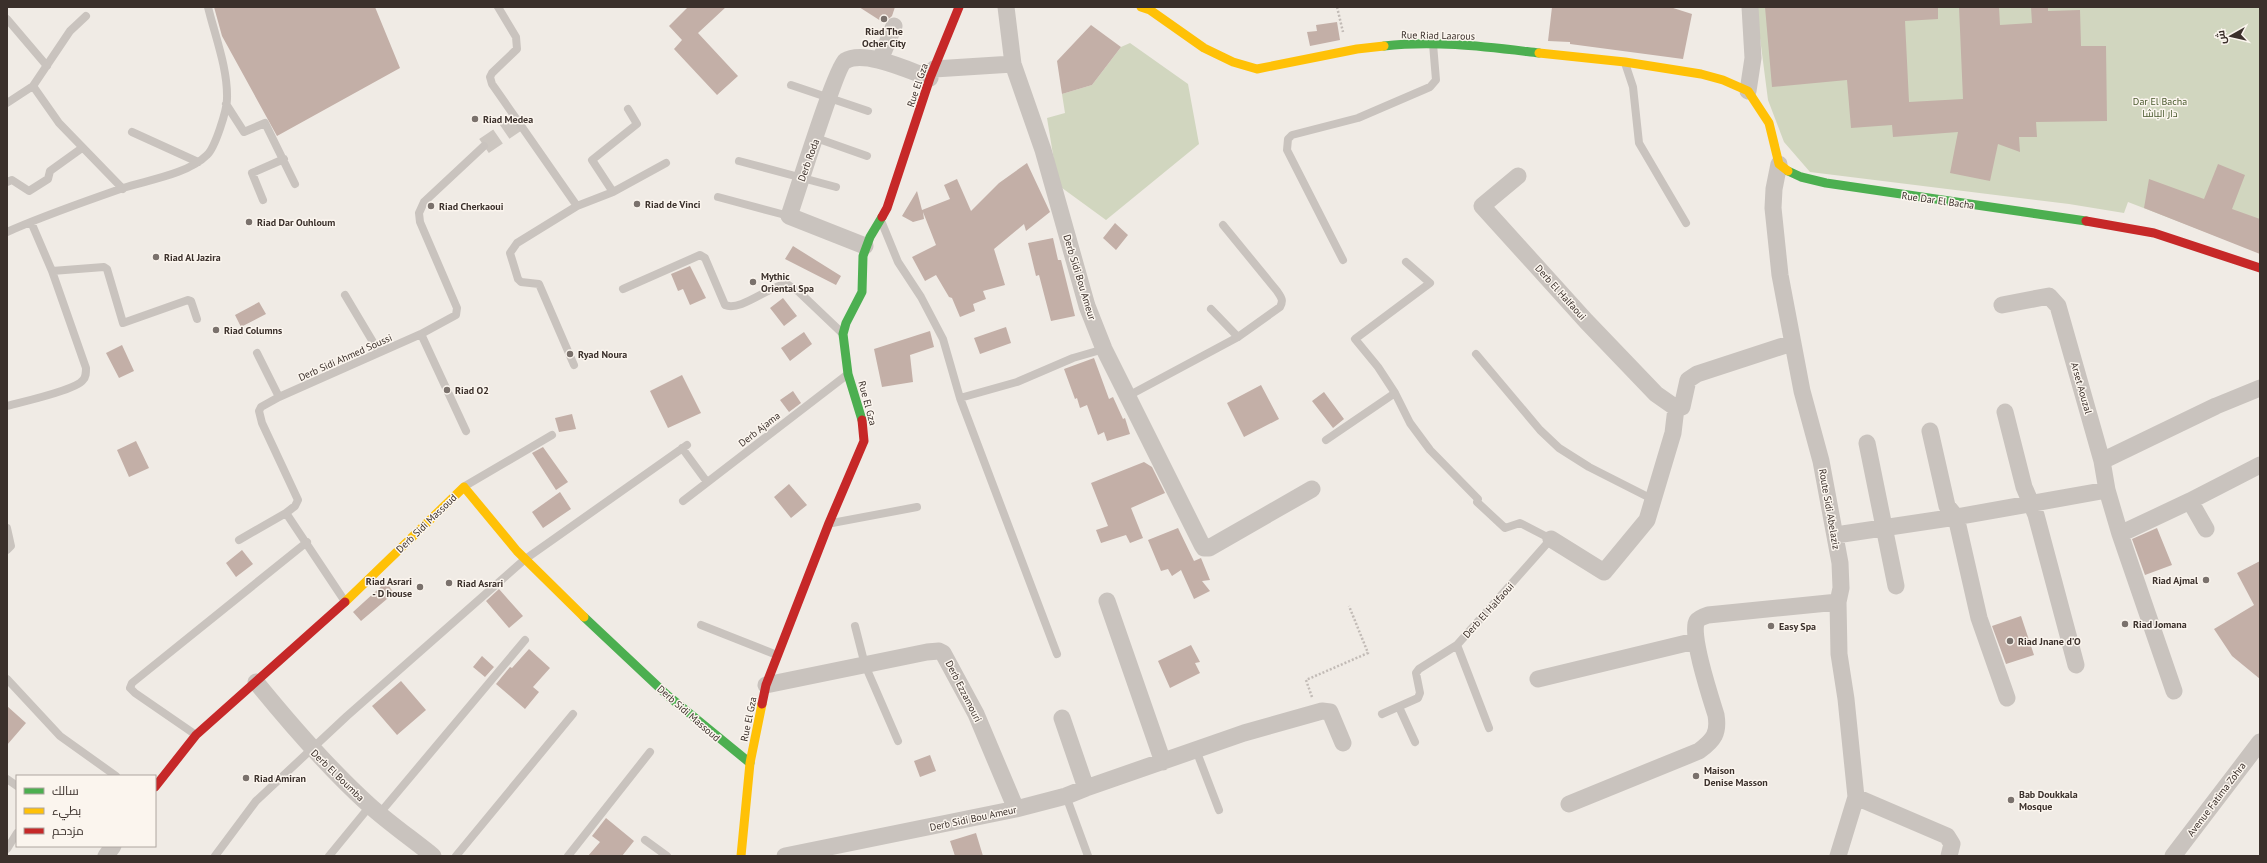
<svg xmlns="http://www.w3.org/2000/svg" width="2267" height="863" viewBox="0 0 2267 863" font-family="'PT Sans',Cairo,sans-serif">
  <style>
    .green { fill: #d1d6bf }
    .building { fill: #c3afa7 }
    .lines { fill: none; stroke-linecap: round; stroke-linejoin: round }
    .street-tunnel { stroke: #ccc6c0; stroke-width: 17; stroke-dasharray: 17 8; stroke-linecap: butt }
    .path { stroke: #c2bbb6; stroke-width: 2.5; stroke-dasharray: 2 2; stroke-linecap: butt }
    .lane { stroke: #c9c3be; stroke-width: 8 }
    .street { stroke: #c9c3be; stroke-width: 17 }
    .fast { stroke: #4caf50; stroke-width: 9 }
    .slow { stroke: #ffc107; stroke-width: 9 }
    .jam { stroke: #c62828; stroke-width: 9 }
    .poi-dot { fill: #7a716c; stroke: #fbf5ee; stroke-width: 1.5 }
    .labels { text-anchor: middle; stroke-width: 3; stroke-linejoin: round; paint-order: stroke }
    .poi-label { font-size: 10px; font-weight: bold; fill: #3b302b; stroke: #fbf5ee; text-anchor: start }
    .street-label { font-size: 10px; fill: #3b302b; stroke: #fbf5ee }
    .park-label { font-size: 10px; fill: #4a5a2e; stroke: #fbf5ee }
  </style>
  <rect width="100%" height="100%" fill="#f0ebe5"/>
  <path class="green" d="M 1756,7 L 2260,7 L 2260,253 L 2128,202 L 2124,213 L 2069,204 L 1810,172 L 1784,142 L 1768,100 Z
    M 1130,43 L 1188,84 L 1199,144 L 1106,220 L 1058,185 L 1047,118 L 1065,113 L 1062,94 L 1092,85 L 1121,47 Z"/>
  <path class="building" d="M 214,7 L 375,7 L 400,68 L 277,136 L 222,36 Z
    M 688,7 L 726,7 L 698,33 L 738,76 L 717,95 L 674,49 L 682,40 L 669,26 Z
    M 859,7 L 895,7 L 892,16 L 884,23 Z
    M 1552,7 L 1670,7 L 1692,14 L 1683,59 L 1570,44 L 1570,42 L 1548,41 Z
    M 1765,7 L 1938,7 L 1938,19 L 1905,21 L 1909,102 L 1963,99 L 1959,7 L 1999,7 L 2000,25 L 2032,23 L 2031,7 L 2048,7 L 2048,11 L 2080,10 L 2081,46 L 2106,46 L 2107,121 L 2036,122 L 2037,137 L 2019,137 L 2020,152 L 1998,144 L 1990,181 L 1950,173 L 1958,132 L 1893,137 L 1892,125 L 1851,128 L 1847,80 L 1772,87 Z
    M 1337,22 L 1340,40 L 1310,46 L 1307,32 L 1317,31 L 1316,25 Z
    M 1091,25 L 1121,47 L 1092,85 L 1062,94 L 1057,61 Z
    M 1027,163 L 1050,212 L 1026,231 L 1024,224 L 994,249 L 1005,285 L 983,291 L 986,299 L 973,304 L 975,311 L 960,317 L 952,298 L 949,297 L 936,275 L 925,281 L 912,257 L 936,245 L 923,212 L 924,219 L 913,222 L 902,216 L 917,191 L 922,210 L 950,199 L 944,185 L 957,179 L 971,211 L 999,183 Z
    M 2218,164 L 2245,175 L 2232,209 L 2260,219 L 2260,254 L 2144,208 L 2149,179 L 2204,199 Z
    M 1115,223 L 1128,235 L 1116,250 L 1103,238 Z
    M 1053,238 L 1058,260 L 1061,260 L 1075,316 L 1051,321 L 1039,275 L 1036,276 L 1028,243 Z
    M 793,246 L 841,276 L 836,285 L 785,259 Z
    M 690,266 L 706,298 L 690,305 L 683,289 L 678,291 L 671,274 Z
    M 783,298 L 797,316 L 784,326 L 770,308 Z
    M 259,302 L 266,314 L 241,327 L 235,315 Z
    M 1006,327 L 1011,343 L 980,354 L 974,338 Z
    M 930,331 L 934,347 L 910,355 L 913,382 L 882,387 L 874,349 Z
    M 804,332 L 812,344 L 790,361 L 781,348 Z
    M 122,345 L 134,371 L 119,378 L 106,353 Z
    M 1094,358 L 1109,399 L 1113,397 L 1123,419 L 1125,418 L 1130,434 L 1107,441 L 1104,432 L 1098,435 L 1087,405 L 1080,408 L 1077,398 L 1075,399 L 1064,369 Z
    M 682,375 L 701,413 L 668,428 L 650,391 Z
    M 1261,385 L 1279,419 L 1244,437 L 1227,403 Z
    M 793,391 L 801,403 L 789,412 L 780,400 Z
    M 1324,392 L 1344,419 L 1333,428 L 1312,401 Z
    M 572,414 L 576,429 L 559,432 L 555,418 Z
    M 136,441 L 149,468 L 129,477 L 117,450 Z
    M 543,447 L 568,482 L 556,490 L 532,453 Z
    M 1144,462 L 1152,467 L 1165,493 L 1131,508 L 1143,538 L 1130,543 L 1126,535 L 1101,543 L 1096,530 L 1108,526 L 1091,483 Z
    M 789,484 L 807,505 L 791,518 L 774,497 Z
    M 560,492 L 571,509 L 543,528 L 532,512 Z
    M 1178,528 L 1194,561 L 1201,558 L 1210,580 L 1202,581 L 1210,591 L 1194,599 L 1181,570 L 1172,576 L 1168,569 L 1161,571 L 1148,540 Z
    M 2157,528 L 2172,565 L 2145,575 L 2132,539 Z
    M 242,550 L 253,564 L 236,577 L 226,563 Z
    M 2260,561 L 2260,679 L 2232,656 L 2214,629 L 2254,605 L 2237,573 Z
    M 386,582 L 394,593 L 361,621 L 353,612 Z
    M 499,589 L 523,616 L 509,628 L 486,601 Z
    M 2021,616 L 2034,655 L 2006,664 L 1992,626 Z
    M 1191,645 L 1200,662 L 1195,663 L 1200,673 L 1170,688 L 1158,661 Z
    M 529,649 L 550,668 L 533,687 L 539,692 L 525,709 L 496,684 L 510,667 L 512,668 Z
    M 482,656 L 494,667 L 485,677 L 473,667 Z
    M 401,681 L 426,710 L 397,735 L 372,706 Z
    M 7,706 L 26,723 L 7,745 Z
    M 930,755 L 936,771 L 920,777 L 914,761 Z
    M 606,818 L 634,841 L 622,856 L 588,856 L 600,842 L 592,836 Z
    M 976,833 L 983,856 L 955,856 L 950,841 Z"/>
  <g class="lines">
    <path class="street-tunnel" d="M 484,146 L 519,122"/>
    <path class="path" d="M 1337,7 L 1343,32
      M 1312,697 L 1306,680 L 1368,653 L 1349,606"/>
    <path class="lane" d="M 498,7 L 516,37 L 517,49 L 492,73 L 490,77 L 492,84 L 577,206 L 517,243 L 510,253 L 518,279 L 521,282 L 539,284 L 574,365
      M 7,19 L 47,66
      M 1625,63 L 1633,87 L 1639,143 L 1686,223
      M 791,85 L 868,111
      M 33,86 L 70,31 L 86,16
      M 7,103 L 33,86 L 59,123 L 123,189
      M 226,104 L 244,132 L 265,123 L 295,184
      M 132,132 L 198,162
      M 816,138 L 867,156
      M 739,161 L 836,187
      M 7,182 L 12,180 L 29,191 L 48,179 L 50,171 L 82,148
      M 613,192 L 592,160 L 637,124 L 628,109
      M 718,197 L 789,216
      M 263,200 L 252,173 L 284,159
      M 577,206 L 613,192 L 666,163
      M 882,223 L 898,262 L 921,297 L 943,339 L 960,398 L 1057,654
      M 7,232 C 45,215 84,202 123,188 C 148,180 188,174 207,155 C 215,148 227,110 227,99 C 228,69 215,36 208,7
      M 1343,260 L 1287,150 L 1288,139 L 1292,135 L 1358,118 L 1430,87 L 1436,80 L 1433,44
      M 52,271 L 104,267 L 107,269 L 123,323 L 188,300 L 191,301 L 197,319
      M 623,289 L 700,255 L 705,258 L 725,305 C 741,312 770,285 787,284 L 799,292 L 841,332
      M 345,295 L 379,352
      M 1211,309 L 1238,337
      M 421,334 L 466,431
      M 257,353 L 279,397
      M 1476,354 L 1540,430 L 1559,448 L 1589,467 L 1654,500
      M 1128,396 L 1238,337 L 1280,307 C 1284,300 1281,297 1277,291 L 1223,225
      M 960,398 L 1017,382 L 1073,358 L 1104,349
      M 7,406 C 22,402 76,390 83,380 C 86,377 86,373 86,368 L 52,271 L 31,222
      M 1326,440 L 1395,393 L 1378,367 L 1355,339 L 1430,283 L 1406,262
      M 682,448 L 707,482
      M 465,486 L 552,435
      M 683,501 L 848,374
      M 832,523 L 917,507
      M 7,528 L 11,546 L 7,550
      M 239,540 L 286,513
      M 344,600 L 286,513 L 295,506 L 298,500 L 262,423 L 259,411 L 261,407 L 279,397 L 421,334 L 456,315 L 457,308 L 454,301 L 420,222 L 419,213 L 424,202 L 484,146
      M 701,625 L 777,655
      M 855,626 L 865,665 L 898,741
      M 1457,645 L 1489,728
      M 7,679 L 60,736 L 116,776
      M 1399,707 L 1415,742
      M 1382,714 L 1418,698 L 1420,693 L 1416,673 L 1419,669 L 1457,645 L 1551,539 L 1520,523 L 1505,528 L 1477,502 L 1478,499 L 1430,450 L 1410,423 L 1395,393
      M 196,735 L 135,693 L 130,688 L 132,683 L 307,542
      M 1196,750 L 1219,810
      M 7,779 L 17,786
      M 1066,796 L 1088,856
      M 380,813 L 525,640
      M 645,840 L 667,856
      M 7,849 L 17,833
      M 215,856 L 256,801 L 347,716 L 524,560 L 687,445
      M 329,856 L 370,806
      M 456,856 L 573,714
      M 568,856 L 650,752"/>
    <path class="street" d="M 1006,7 L 1013,64 L 1043,150 L 1087,306 L 1104,349 L 1202,545 L 1204,548 L 1209,548 L 1312,489
      M 880,60 L 894,26
      M 934,69 L 1013,64
      M 1748,91 L 1753,58 L 1750,7
      M 1779,164 L 1774,189 L 1773,208 L 1780,275 L 1802,391 L 1821,461 L 1840,563 L 1841,588 L 1838,602 L 1839,654 L 1846,699 L 1856,797 L 1838,856
      M 1518,176 L 1482,206 L 1586,321 L 1656,394 L 1676,408 L 1682,407 L 1688,380 L 1697,374 L 1792,343
      M 865,246 L 789,216 C 796,196 836,67 845,61 C 864,49 910,71 930,78
      M 2002,305 L 2049,296 L 2058,306 L 2102,461 L 2107,490
      M 2005,412 L 2024,487 L 2036,515 L 2076,665
      M 1930,431 L 1947,506 L 1956,517 L 1979,618 L 2007,698
      M 1867,443 L 1896,586
      M 2102,461 L 2216,406 L 2260,388
      M 2190,501 L 2260,465
      M 2120,534 L 2174,691
      M 1836,535 L 1956,517 L 2107,490 L 2120,534 L 2190,501 L 2206,529
      M 1551,539 L 1604,572 L 1647,520 L 1673,433 L 1676,408
      M 1107,601 L 1163,762
      M 1538,679 L 1695,641
      M 256,682 C 291,725 327,767 369,805 C 389,823 412,839 433,856
      M 766,685 L 927,652 L 939,651 L 943,653 L 976,714 L 1016,809
      M 1086,788 L 1244,733 L 1322,711 L 1330,712 L 1343,743
      M 1856,797 L 1947,836 L 1952,844 L 1949,856
      M 1569,804 L 1699,751 C 1714,740 1719,733 1716,715 C 1711,699 1689,632 1697,621 C 1699,618 1705,616 1708,615 L 1838,602
      M 106,856 L 113,846
      M 785,856 L 1016,809 L 1066,796 L 1086,788 L 1062,718
      M 2173,856 L 2260,742"/>
    <path class="fast" d="M 1384,46 C 1436,40 1487,47 1539,53
      M 1788,171 L 1801,177 L 1826,183 L 2086,221
      M 862,420 L 848,374 L 843,334 L 846,323 L 862,292 L 863,256 L 870,237 L 882,217
      M 584,617 L 667,695 L 750,763"/>
    <path class="slow" d="M 1141,7 L 1150,10 L 1204,48 L 1233,62 L 1257,69 L 1357,49 L 1384,46
      M 1539,53 L 1625,62 L 1701,74 L 1723,80 L 1748,91 L 1769,123 L 1779,164 L 1788,171
      M 345,602 L 464,487 L 517,551 L 584,617
      M 741,856 L 750,763 L 762,704"/>
    <path class="jam" d="M 882,217 L 887,208 L 930,78 L 959,7
      M 2086,221 L 2154,233 L 2260,268
      M 762,704 L 766,685 L 829,523 L 864,441 L 862,420
      M 155,787 L 196,735 L 345,602"/>
  </g>
  <g class="poi-dot">
    <circle cx="884" cy="19" r="4"/>
    <circle cx="475" cy="119" r="4"/>
    <circle cx="637" cy="204" r="4"/>
    <circle cx="431" cy="206" r="4"/>
    <circle cx="249" cy="222" r="4"/>
    <circle cx="156" cy="257" r="4"/>
    <circle cx="753" cy="282" r="4"/>
    <circle cx="216" cy="330" r="4"/>
    <circle cx="570" cy="354" r="4"/>
    <circle cx="447" cy="390" r="4"/>
    <circle cx="2206" cy="580" r="4"/>
    <circle cx="449" cy="583" r="4"/>
    <circle cx="420" cy="587" r="4"/>
    <circle cx="2125" cy="624" r="4"/>
    <circle cx="1771" cy="626" r="4"/>
    <circle cx="2010" cy="641" r="4"/>
    <circle cx="1696" cy="776" r="4"/>
    <circle cx="246" cy="778" r="4"/>
    <circle cx="2011" cy="800" r="4"/>
  </g>
  <g class="labels">
    <g class="poi-label">
      <text x="884" y="35" text-anchor="middle">Riad The<tspan x="884" dy="12">Ocher City</tspan></text>
      <text x="483" y="123">Riad Medea</text>
      <text x="645" y="208">Riad de Vinci</text>
      <text x="439" y="210">Riad Cherkaoui</text>
      <text x="257" y="226">Riad Dar Ouhloum</text>
      <text x="164" y="261">Riad Al Jazira</text>
      <text x="761" y="280">Mythic<tspan x="761" dy="12">Oriental Spa</tspan></text>
      <text x="224" y="334">Riad Columns</text>
      <text x="578" y="358">Ryad Noura</text>
      <text x="455" y="394">Riad O2</text>
      <text x="2198" y="584" text-anchor="end">Riad Ajmal</text>
      <text x="412" y="585" text-anchor="end">Riad Asrari<tspan x="412" dy="12">- D house</tspan></text>
      <text x="457" y="587">Riad Asrari</text>
      <text x="2133" y="628">Riad Jomana</text>
      <text x="1779" y="630">Easy Spa</text>
      <text x="2018" y="645">Riad Jnane d'O</text>
      <text x="1704" y="774">Maison<tspan x="1704" dy="12">Denise Masson</tspan></text>
      <text x="254" y="782">Riad Amiran</text>
      <text x="2019" y="798">Bab Doukkala<tspan x="2019" dy="12">Mosque</tspan></text>
    </g>
    <g class="street-label">
      <text transform="translate(1438 35) rotate(1)" y="4">Rue Riad Laarous</text>
      <text transform="translate(917 85) rotate(-71)" y="4">Rue El Gza</text>
      <text transform="translate(808 160) rotate(-70)" y="4">Derb Roda</text>
      <text transform="translate(1938 200) rotate(8)" y="4">Rue Dar El Bacha</text>
      <text transform="translate(1080 277) rotate(73)" y="4">Derb Sidi Bou Ameur</text>
      <text transform="translate(1561 292) rotate(48)" y="4">Derb El Halfaoui</text>
      <text transform="translate(345 357) rotate(-24)" y="4">Derb Sidi Ahmed Soussi</text>
      <text transform="translate(2082 388) rotate(74)" y="4">Arset Aouzal</text>
      <text transform="translate(868 403) rotate(75)" y="4">Rue El Gza</text>
      <text transform="translate(759 429) rotate(-38)" y="4">Derb Ajama</text>
      <text transform="translate(1830 509) rotate(80)" y="4">Route Sidi Abelaziz</text>
      <text transform="translate(426 523) rotate(-44)" y="4">Derb Sidi Massoud</text>
      <text transform="translate(1488 610) rotate(-48)" y="4">Derb El Halfaoui</text>
      <text transform="translate(964 691) rotate(63)" y="4">Derb Ezzamouri</text>
      <text transform="translate(689 713) rotate(41)" y="4">Derb Sidi Massoud</text>
      <text transform="translate(748 719) rotate(-78)" y="4">Rue El Gza</text>
      <text transform="translate(338 775) rotate(44)" y="4">Derb El Boumba</text>
      <text transform="translate(2216 799) rotate(-53)" y="4">Avenue Fatima Zohra</text>
      <text transform="translate(973 818) rotate(-12)" y="4">Derb Sidi Bou Ameur</text>
    </g>
    <g class="park-label">
      <text x="2160" y="105">Dar El Bacha<tspan x="2160" dy="12">دار الباشا</tspan></text>
    </g>
  </g>
  <rect width="2267" height="863" fill="none" stroke="#3b302b" stroke-width="16"/>
  <rect x="16" y="775" width="140" height="72" fill="#fbf5ee" stroke="#aea6a0"/>
  <rect x="24" y="788" width="20" height="6" fill="#4caf50" stroke="#aea6a0"/>
  <text x="52" y="795" font-size="12" fill="#3b302b">سالك</text>
  <rect x="24" y="808" width="20" height="6" fill="#ffc107" stroke="#aea6a0"/>
  <text x="52" y="815" font-size="12" fill="#3b302b">بطيء</text>
  <rect x="24" y="828" width="20" height="6" fill="#c62828" stroke="#aea6a0"/>
  <text x="52" y="835" font-size="12" fill="#3b302b">مزدحم</text>
  <g transform="translate(2231 36) rotate(262)" stroke="#fbf5ee" stroke-width="3" paint-order="stroke">
  <path d="M0-3L7 15L0 10L-7 15Z" fill="#3b302b"/>
  <text y="-6" font-size="11" font-weight="bold" text-anchor="middle" fill="#3b302b">ش</text>
  </g>
</svg>
